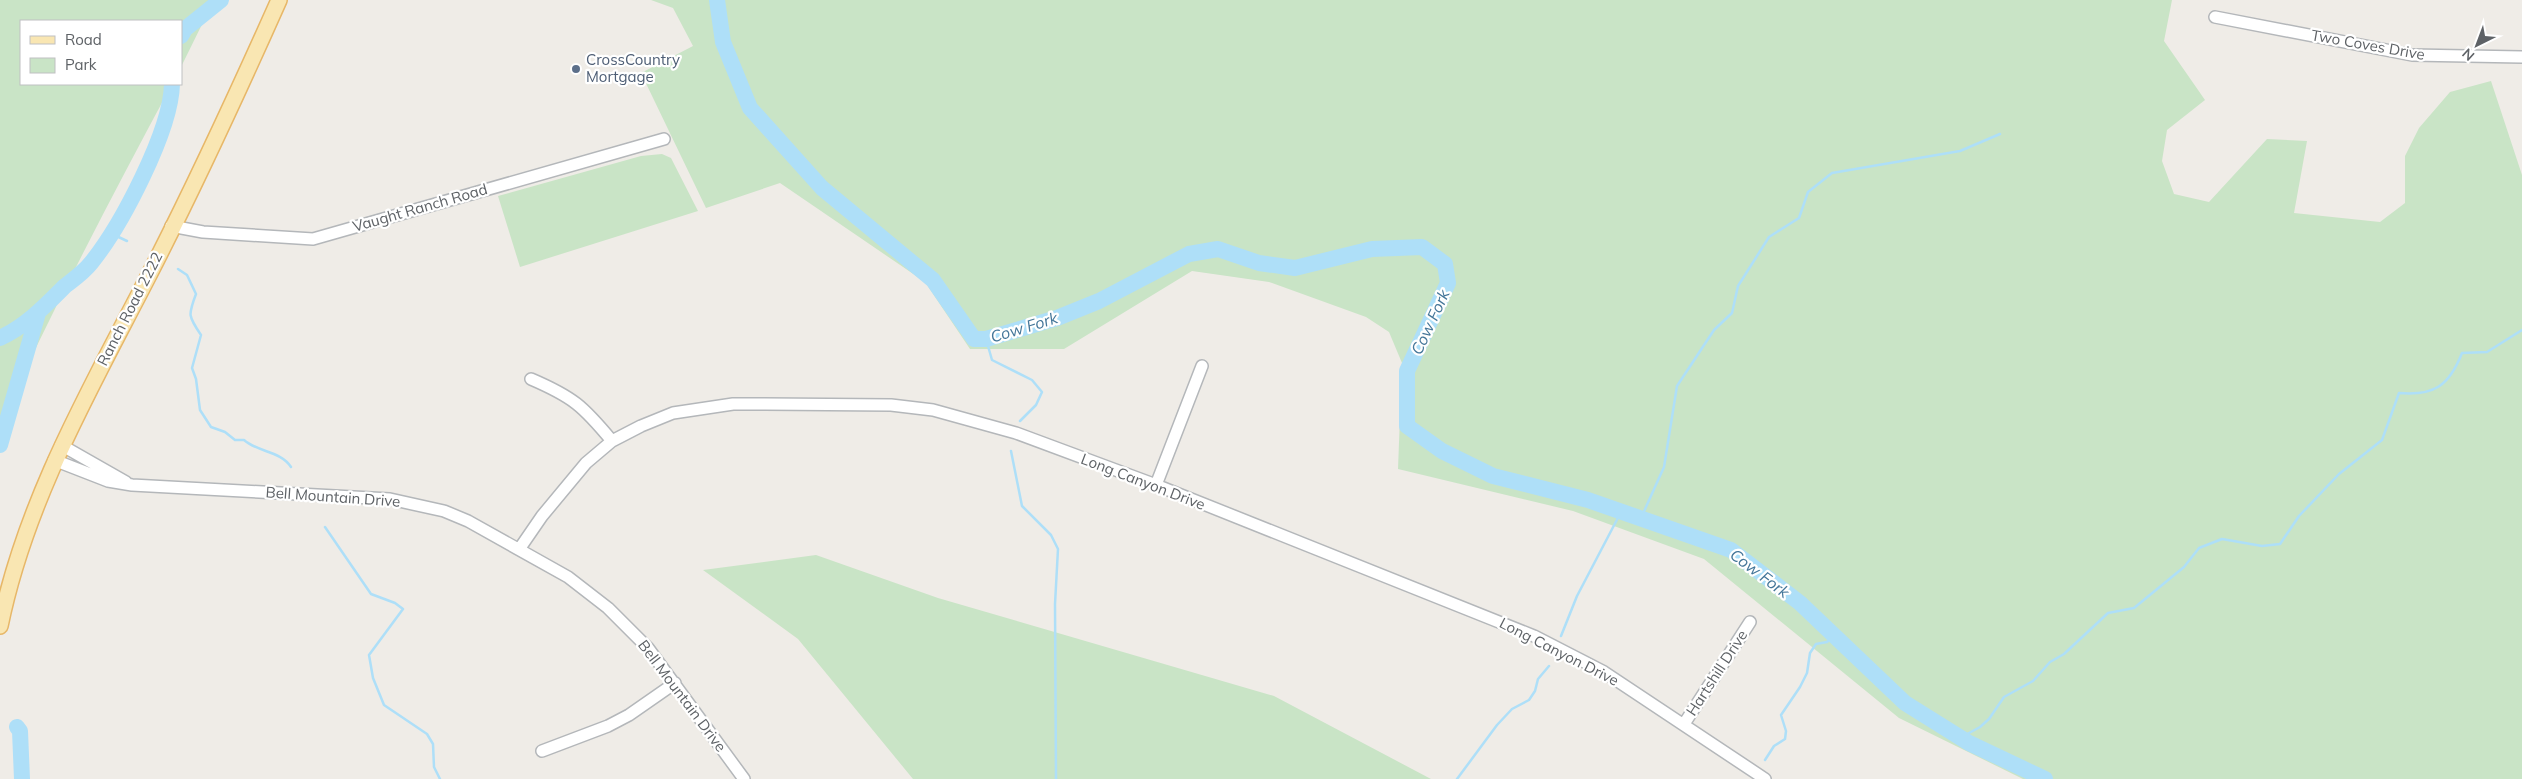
<svg xmlns="http://www.w3.org/2000/svg" width="2522" height="779" viewBox="0 0 2522 779" font-family="Mulish,sans-serif">
  <style>
    .green { fill: #c9e4c6 }
    .lines { fill: none; stroke-linecap: round; stroke-linejoin: round }
    .stream { stroke: #aedff8; stroke-width: 2.5 }
    .river { stroke: #aedff8; stroke-width: 16 }
    .minor-casing { stroke: #b4b7ba; stroke-width: 14 }
    .major-casing { stroke: #e7b768; stroke-width: 18 }
    .minor { stroke: #fff; stroke-width: 11 }
    .major { stroke: #f9e6b2; stroke-width: 15 }
    .service-dot { fill: #5c6f8a; stroke: #fff; stroke-width: 2 }
    .labels { text-anchor: middle; stroke-width: 4.5; stroke-linejoin: round; paint-order: stroke }
    .street-label { font-size: 15px; fill: #5e6266; stroke: #fff }
    .service-label { font-size: 15px; fill: #4e5e75; stroke: #fff; text-anchor: start }
    .water-label { font-size: 16px; font-style: italic; fill: #447699; stroke: #fff }
  </style>
  <rect width="100%" height="100%" fill="#efece7"/>
  <path class="green" d="M 0,0 L 214,0 L 181,67 L 181,21 L 21,21 L 21,84 L 172,84 C 112,196 53,308 0,424 Z
    M 651,0 L 2172,0 L 2164,41 L 2205,100 L 2167,130 L 2162,161 L 2174,194 L 2209,202 L 2267,139 L 2307,141 L 2294,213 L 2380,222 L 2405,203 L 2405,156 L 2419,128 L 2450,92 L 2491,81 L 2522,175 L 2522,779 L 2023,779 L 1899,718 L 1704,559 L 1573,511 L 1398,469 L 1402,363 L 1389,332 L 1366,317 L 1269,282 L 1192,271 L 1064,349 L 970,349 L 925,282 L 780,183 L 706,208 L 641,73 L 693,46 L 673,8 Z
    M 662,154 L 671,158 L 698,211 L 520,267 L 498,196 L 641,156 Z
    M 816,555 L 938,598 L 1274,696 L 1431,779 L 913,779 L 798,639 L 703,570 Z"/>
  <g class="lines">
    <path class="stream" d="M 110,233 L 127,241
      M 178,269 L 187,275 L 196,294 C 188,315 188,316 201,335 L 192,368 L 196,379 L 200,410 L 211,427 L 225,432 L 235,440 L 244,440 C 257,452 281,451 291,467
      M 986,339 L 992,360 L 1032,380 L 1042,392 L 1036,405 L 1020,421
      M 1011,451 L 1022,506 L 1051,535 L 1058,549 L 1055,604 L 1056,779
      M 1641,518 L 1664,467 L 1677,386 L 1714,330 L 1732,313 L 1738,286 L 1769,237 L 1799,218 L 1808,192 L 1832,173 L 1960,151 L 2000,134
      M 325,527 L 371,594 L 395,603 L 403,609 L 369,655 L 373,678 L 384,705 L 427,734 L 433,744 L 434,767 L 440,779
      M 1561,636 L 1577,596 L 1621,512
      M 1960,738 L 1980,727 L 1989,719 L 2004,697 L 2033,681 L 2050,662 L 2064,654 L 2108,613 L 2134,608 L 2184,567 L 2199,548 L 2222,539 L 2262,546 L 2280,544 L 2299,516 L 2339,474 L 2382,440 L 2399,393 C 2434,396 2449,386 2462,353 L 2487,352 L 2522,330
      M 1765,760 L 1774,746 L 1785,739 L 1786,731 L 1781,715 L 1800,687 L 1807,673 L 1810,653 L 1816,644 L 1827,642 L 1834,635
      M 1457,779 L 1497,725 L 1512,709 L 1529,700 L 1535,691 L 1538,679 L 1549,666
      M 2030,779 L 2032,773"/>
    <path class="river" d="M 717,0 L 723,42 L 750,108 L 822,188 L 933,280 L 974,339 L 986,339 L 1057,318 L 1099,301 L 1189,254 L 1218,249 L 1259,263 L 1295,268 L 1372,249 L 1422,247 L 1445,264 L 1448,283 L 1407,371 L 1407,426 L 1442,451 L 1493,476 L 1588,500 L 1731,550 L 1800,603 L 1905,703 L 1969,743 L 2045,779
      M 181,36 L 185,29 L 221,0
      M 0,338 C 26,326 45,306 65,286 C 74,279 84,272 91,263 C 121,226 171,131 172,84
      M 0,445 L 38,313
      M 17,727 L 20,731 L 22,779"/>
    <defs>
      <path id="minor" d="M 2215,17 L 2412,55 L 2522,57
        M 171,226 L 203,232 L 313,239 L 664,139
        M 531,379 C 573,397 583,406 612,441
        M 61,445 L 126,482
        M 54,460 L 108,481 L 132,485 L 390,499 L 444,511 L 468,521 L 568,577 L 608,608 L 648,648 L 744,779
        M 1156,485 L 1202,366
        M 520,548 L 542,516 L 586,463 L 612,441 L 641,426 L 673,413 L 733,404 L 765,404 L 891,405 L 933,410 L 1016,433 L 1156,485 L 1534,636 L 1604,672 L 1765,779
        M 1684,724 L 1750,622
        M 542,751 L 608,726 L 629,715 L 675,683"/>
      <path id="major" d="M 0,626 C 26,499 92,386 150,273 C 196,183 238,92 279,0"/>
    </defs>
    <use href="#minor" class="minor-casing"/>
    <use href="#major" class="major-casing"/>
    <use href="#minor" class="minor"/>
    <use href="#major" class="major"/>
  </g>
  <circle class="service-dot" cx="576" cy="69" r="5"/>
  <g class="labels">
    <g class="street-label">
      <text transform="translate(2368 45) rotate(10)" y="5">Two Coves Drive</text>
      <text transform="translate(420 208) rotate(-16)" y="5">Vaught Ranch Road</text>
      <text transform="translate(130 309) rotate(-63)" y="5">Ranch Road 2222</text>
      <text transform="translate(1143 482) rotate(21)" y="5">Long Canyon Drive</text>
      <text transform="translate(333 497) rotate(4)" y="5">Bell Mountain Drive</text>
      <text transform="translate(1559 652) rotate(27)" y="5">Long Canyon Drive</text>
      <text transform="translate(1717 673) rotate(-57)" y="5">Hartshill Drive</text>
      <text transform="translate(682 696) rotate(53)" y="5">Bell Mountain Drive</text>
    </g>
    <g class="service-label">
      <text x="586" y="65">CrossCountry<tspan x="586" dy="17">Mortgage</tspan></text>
    </g>
    <g class="water-label">
      <text transform="translate(1430 322) rotate(-65)" y="6">Cow Fork</text>
      <text transform="translate(1024 327) rotate(-17)" y="6">Cow Fork</text>
      <text transform="translate(1760 573) rotate(37)" y="6">Cow Fork</text>
    </g>
  </g>
  <rect x="20" y="20" width="162" height="65" fill="#ffffff" stroke="#bfc0c2"/>
  <rect x="30" y="36" width="25" height="8" fill="#f9e6b2" stroke="#bfc0c2"/>
  <text x="65" y="45" font-size="15" fill="#5e6266">Road</text>
  <rect x="30" y="58" width="25" height="15" fill="#c9e4c6" stroke="#bfc0c2"/>
  <text x="65" y="70" font-size="15" fill="#5e6266">Park</text>
  <g transform="translate(2477 45) rotate(222)" stroke="#ffffff" stroke-width="4" paint-order="stroke">
  <path d="M0-4L9 19L0 12L-9 19Z" fill="#5e6266"/>
  <text y="-8" font-size="14" font-weight="bold" text-anchor="middle" fill="#5e6266">N</text>
  </g>
</svg>
